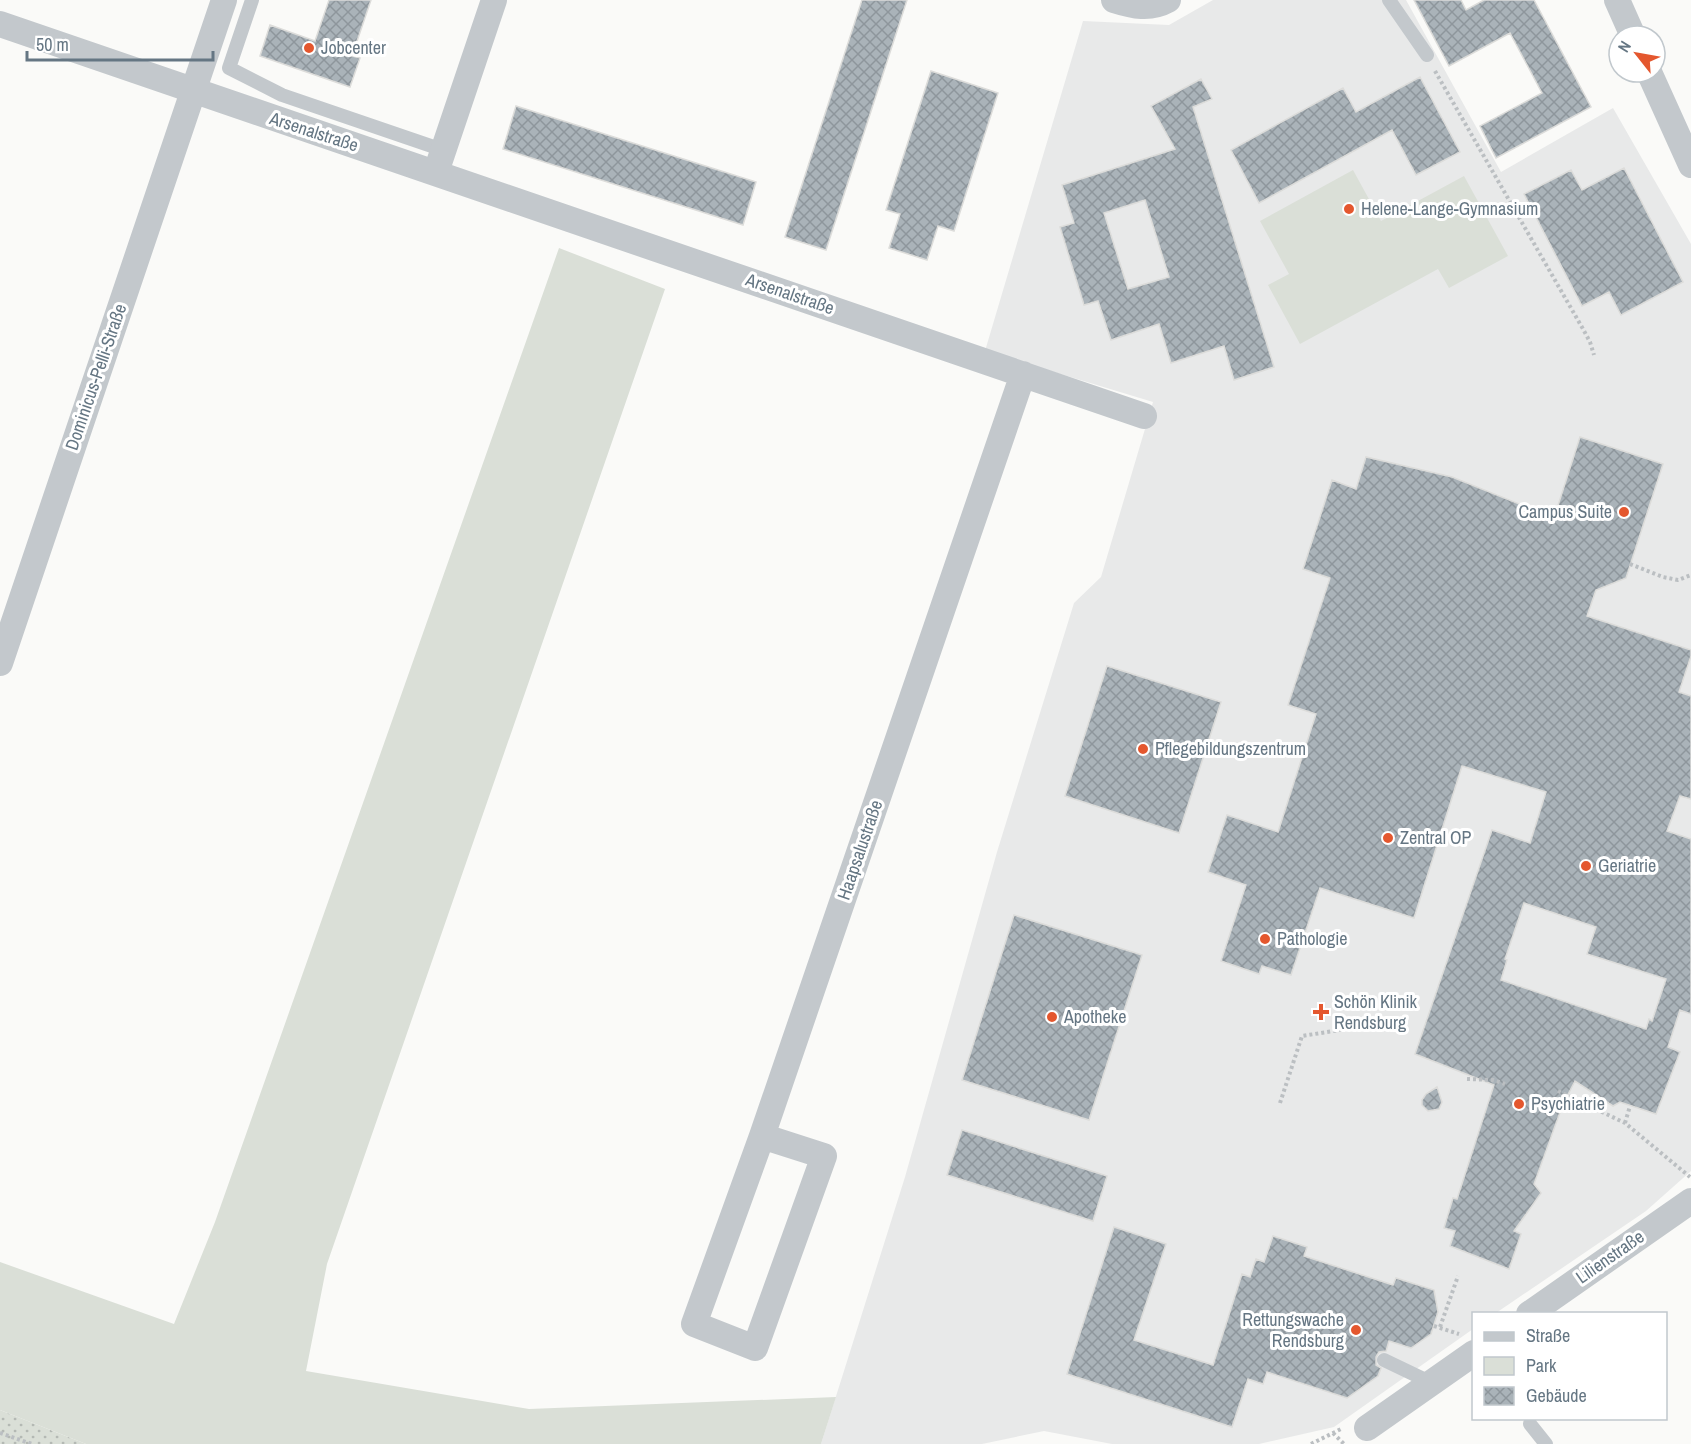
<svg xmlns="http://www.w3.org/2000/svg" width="1691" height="1444" viewBox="0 0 1691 1444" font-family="'Archivo Narrow',sans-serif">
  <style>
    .built { fill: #e8e9e9 }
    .grass { fill: url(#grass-dots) }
    .park { fill: #dadfd7 }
    .building { fill: url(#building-cross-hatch); stroke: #dcdcda; stroke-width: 1.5; fill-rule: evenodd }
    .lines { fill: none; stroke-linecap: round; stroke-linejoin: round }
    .path { stroke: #bbbfc2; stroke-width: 4; stroke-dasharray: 3 3; stroke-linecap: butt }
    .lane { stroke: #c3c8cc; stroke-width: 14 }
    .street { stroke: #c3c8cc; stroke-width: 26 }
    .poi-dot { fill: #e4572e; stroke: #fff; stroke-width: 2 }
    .labels { text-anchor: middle; stroke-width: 6; stroke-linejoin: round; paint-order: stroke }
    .poi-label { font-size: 18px; fill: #657683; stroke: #fff; text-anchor: start }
    .street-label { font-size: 18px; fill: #657683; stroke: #fff }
  </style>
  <defs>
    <pattern id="grass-dots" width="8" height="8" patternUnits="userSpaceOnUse" patternTransform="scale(1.5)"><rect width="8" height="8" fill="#dadfd7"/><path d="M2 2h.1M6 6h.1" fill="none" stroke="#b4b9b4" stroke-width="1.8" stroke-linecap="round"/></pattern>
    <pattern id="building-cross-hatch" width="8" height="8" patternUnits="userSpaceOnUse" patternTransform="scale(1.5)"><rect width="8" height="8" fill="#aab3b9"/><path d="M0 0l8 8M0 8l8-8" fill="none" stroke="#8e969c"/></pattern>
  </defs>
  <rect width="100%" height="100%" fill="#fafaf8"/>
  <path class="built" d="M 1213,0 L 1406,0 L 1501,172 L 1613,108 L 1691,244 L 1691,1171 L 1646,1211 L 1496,1313 L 1474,1314 L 1473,1329 L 1334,1427 L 1259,1444 L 1112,1444 L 1044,1431 L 982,1444 L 821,1444 L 905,1177 L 997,852 L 1074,603 L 1101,577 L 1153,402 L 985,351 L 1083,21 L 1169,25 Z"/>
  <path class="grass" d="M 0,1410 L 86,1444 L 0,1444 Z"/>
  <path class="park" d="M 1353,170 L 1381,221 L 1464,176 L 1508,256 L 1449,288 L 1438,269 L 1300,344 L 1268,285 L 1289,274 L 1260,221 Z
    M 559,248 L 665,289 L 327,1264 L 306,1371 L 529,1409 L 836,1397 L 821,1444 L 86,1444 L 0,1410 L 0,1262 L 174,1324 L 215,1222 Z"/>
  <path class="building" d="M 329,0 L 371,0 L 352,56 L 360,58 L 350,87 L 260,56 L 270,25 L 315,41 Z
    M 862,0 L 907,0 L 826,250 L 785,237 Z
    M 1414,0 L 1461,0 L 1466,10 L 1484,0 L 1534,0 L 1591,107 L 1496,158 L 1480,126 L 1542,93 L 1510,33 L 1449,66 Z
    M 931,71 L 998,93 L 954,231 L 938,226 L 927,260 L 889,248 L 900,214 L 886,210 Z
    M 1420,77 L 1460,152 L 1416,175 L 1392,130 L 1259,203 L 1231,150 L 1343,88 L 1356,112 Z
    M 1201,79 L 1212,99 L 1193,107 L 1274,367 L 1234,380 L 1224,346 L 1171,363 L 1159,324 L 1111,340 L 1098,301 L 1084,305 L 1060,227 L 1074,223 L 1062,185 L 1175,149 L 1151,106 ZM 1145,200 L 1169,277 L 1128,289 L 1104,213 Z
    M 516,106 L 756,182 L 743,225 L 503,149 Z
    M 1624,168 L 1683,282 L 1621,315 L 1609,292 L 1582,306 L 1524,194 L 1571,170 L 1582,190 Z
    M 1580,437 L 1663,464 L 1626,578 L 1596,590 L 1587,616 L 1691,650 L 1691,656 L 1679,692 L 1691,696 L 1691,799 L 1680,796 L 1667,831 L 1691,839 L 1691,1014 L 1680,1010 L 1668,1047 L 1680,1052 L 1656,1114 L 1620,1102 L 1613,1106 L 1575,1081 L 1563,1104 L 1534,1184 L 1541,1193 L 1514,1231 L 1521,1234 L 1509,1269 L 1450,1246 L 1455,1231 L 1444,1228 L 1453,1198 L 1457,1199 L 1494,1085 L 1415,1054 L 1492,830 L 1530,843 L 1546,792 L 1462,766 L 1414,918 L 1320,888 L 1291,975 L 1262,966 L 1259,974 L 1221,961 L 1246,885 L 1208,872 L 1227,815 L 1278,832 L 1316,714 L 1288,705 L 1330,578 L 1303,569 L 1332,480 L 1356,489 L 1366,457 L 1452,477 L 1554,518 ZM 1524,903 L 1596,927 L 1587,954 L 1666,979 L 1652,1021 L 1649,1019 L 1646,1029 L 1501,980 L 1507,960 L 1505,959 Z
    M 1107,666 L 1221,702 L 1179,833 L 1065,796 Z
    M 1014,915 L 1142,955 L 1089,1120 L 962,1080 Z
    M 1437,1087 L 1442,1102 L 1439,1109 L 1428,1111 L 1422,1105 L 1422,1100 L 1426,1094 Z
    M 962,1130 L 1107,1176 L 1093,1221 L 947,1175 Z
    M 1114,1227 L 1166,1244 L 1134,1340 L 1213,1365 L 1242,1274 L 1250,1277 L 1256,1259 L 1264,1262 L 1273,1236 L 1307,1247 L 1304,1256 L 1393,1285 L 1396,1278 L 1434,1290 L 1438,1312 L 1431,1334 L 1411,1348 L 1389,1341 L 1386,1351 L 1379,1352 L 1376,1357 L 1376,1365 L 1381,1368 L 1378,1376 L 1347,1398 L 1267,1372 L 1263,1384 L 1248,1379 L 1232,1427 L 1067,1374 Z"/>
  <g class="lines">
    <path class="path" d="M 1435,71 L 1583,329 L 1590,342 L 1594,355
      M 1630,564 L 1663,577 L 1678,580 L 1691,575
      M 1467,1079 L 1493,1080 L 1505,1084
      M 1558,1091 L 1625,1123 L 1690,1177
      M 1280,1103 L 1302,1036 L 1346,1029 L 1364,1018
      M 1625,1123 L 1630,1106
      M 1434,1326 L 1459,1334
      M 1440,1327 L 1458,1276
      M 0,1433 L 32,1444
      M 1333,1433 L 1344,1444
      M 1311,1444 L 1343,1428"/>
    <path class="lane" d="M 252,0 L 229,68 L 282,95 L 443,150
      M 1389,0 L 1427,55
      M 1384,1360 L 1432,1383
      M 1530,1424 L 1546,1444"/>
    <path class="street" d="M 1114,0 C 1133,6 1150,10 1168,0
      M 1617,0 L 1633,36
      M 0,24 L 1144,416
      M 1649,72 L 1691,165
      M 436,172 L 494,0
      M 0,663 L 224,0
      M 762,1136 L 824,1156 L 755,1348 L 694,1324 L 762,1136 L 1023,374
      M 1529,1314 L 1691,1201
      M 1367,1428 L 1474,1353"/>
  </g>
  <g class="poi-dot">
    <circle cx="309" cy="48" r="6"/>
    <circle cx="1349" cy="209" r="6"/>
    <circle cx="1624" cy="512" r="6"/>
    <circle cx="1143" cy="749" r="6"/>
    <circle cx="1388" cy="838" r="6"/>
    <circle cx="1586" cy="866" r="6"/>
    <circle cx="1265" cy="939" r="6"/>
    <path d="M1318 1003h6v6h6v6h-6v6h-6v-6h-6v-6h6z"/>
    <circle cx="1052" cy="1017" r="6"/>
    <circle cx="1519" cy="1104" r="6"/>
    <circle cx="1356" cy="1330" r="6"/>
  </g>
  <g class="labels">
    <g class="poi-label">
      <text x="321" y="54">Jobcenter</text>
      <text x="1361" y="215">Helene-Lange-Gymnasium</text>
      <text x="1612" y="518" text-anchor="end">Campus Suite</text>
      <text x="1155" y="755">Pflegebildungszentrum</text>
      <text x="1400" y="844">Zentral OP</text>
      <text x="1598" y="872">Geriatrie</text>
      <text x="1277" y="945">Pathologie</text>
      <text x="1334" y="1008">Schön Klinik<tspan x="1334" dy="21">Rendsburg</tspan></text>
      <text x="1064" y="1023">Apotheke</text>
      <text x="1531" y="1110">Psychiatrie</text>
      <text x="1344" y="1326" text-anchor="end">Rettungswache<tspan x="1344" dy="21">Rendsburg</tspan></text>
    </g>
    <g class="street-label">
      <text transform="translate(314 132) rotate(18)" y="6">Arsenalstraße</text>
      <text transform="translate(790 294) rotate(19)" y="6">Arsenalstraße</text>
      <text transform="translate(96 377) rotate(-71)" y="6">Dominicus-Pelli-Straße</text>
      <text transform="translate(860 850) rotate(-71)" y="6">Haapsalustraße</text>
      <text transform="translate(1610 1257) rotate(-35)" y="6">Lilienstraße</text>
    </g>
  </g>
  <rect x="1472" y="1312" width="195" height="108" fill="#ffffff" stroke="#c1c8cd" stroke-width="1.5"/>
  <rect x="1484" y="1332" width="30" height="9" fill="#c3c8cc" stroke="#c1c8cd" stroke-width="1.5"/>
  <text x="1526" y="1342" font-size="18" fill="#657683">Straße</text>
  <rect x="1484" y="1357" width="30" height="18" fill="#dadfd7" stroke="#c1c8cd" stroke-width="1.5"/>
  <text x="1526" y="1372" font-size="18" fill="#657683">Park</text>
  <rect x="1484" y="1387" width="30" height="18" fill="url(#building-cross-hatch)" stroke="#c1c8cd" stroke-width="1.5"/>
  <text x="1526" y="1402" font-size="18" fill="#657683">Gebäude</text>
  <g transform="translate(1637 54) rotate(301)"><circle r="28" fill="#ffffff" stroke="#c1c8cd" stroke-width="1.5"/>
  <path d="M0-4.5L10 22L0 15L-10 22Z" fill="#e4572e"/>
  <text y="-9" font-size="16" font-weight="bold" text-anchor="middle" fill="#657683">N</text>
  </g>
  <path d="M27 51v9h186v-9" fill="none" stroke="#657683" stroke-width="3"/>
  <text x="36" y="51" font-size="18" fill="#657683" stroke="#ffffff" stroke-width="4.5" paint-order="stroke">50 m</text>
</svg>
